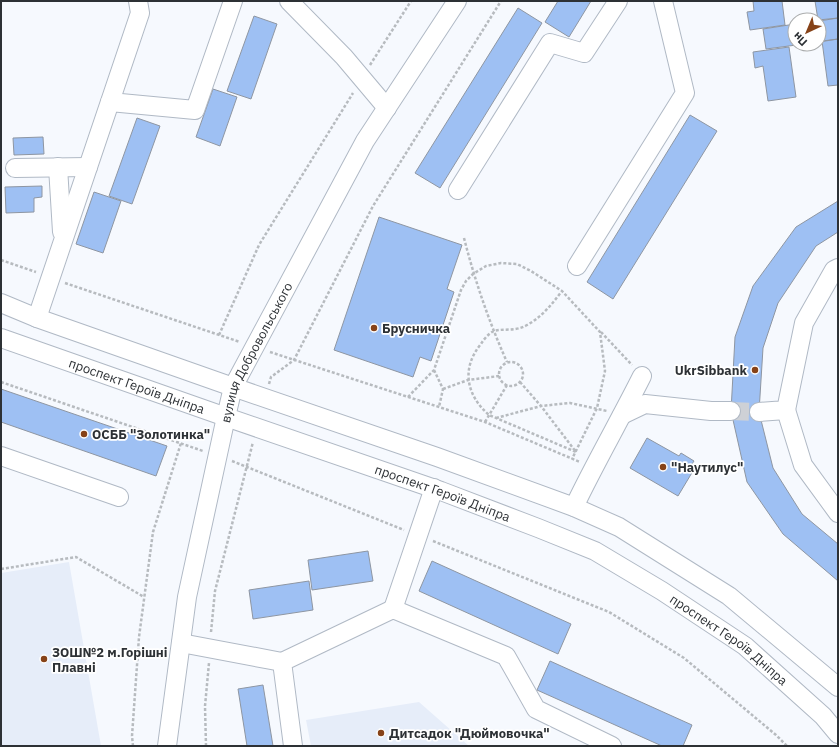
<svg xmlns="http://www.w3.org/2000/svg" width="839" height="747" viewBox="0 0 839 747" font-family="'IBM Plex Sans',sans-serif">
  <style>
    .built { fill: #e6edf9 }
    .building { fill: #9ec0f3; stroke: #8e96a2 }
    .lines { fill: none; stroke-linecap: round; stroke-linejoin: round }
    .minor-tunnel { stroke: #ced1d6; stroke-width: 18; stroke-dasharray: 18 9; stroke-linecap: butt }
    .minor-casing { stroke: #b0b9c5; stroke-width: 20 }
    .path { stroke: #b7bbbf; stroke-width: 2.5; stroke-dasharray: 3 2; stroke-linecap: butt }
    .minor { stroke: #fff; stroke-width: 18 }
    .poi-dot { fill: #864218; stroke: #fff; stroke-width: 1.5 }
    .labels { text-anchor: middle; stroke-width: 3.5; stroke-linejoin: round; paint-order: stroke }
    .poi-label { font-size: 13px; font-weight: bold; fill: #2d3135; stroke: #fff; text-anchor: start }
    .street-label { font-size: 13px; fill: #2d3135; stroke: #fff }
  </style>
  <rect width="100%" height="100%" fill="#f6f9fe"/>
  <path class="built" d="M 69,562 L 101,746 L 1,746 L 1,573 Z
    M 419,702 L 469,746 L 311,746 L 306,720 Z"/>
  <path class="building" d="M 558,1 L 591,1 L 569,37 L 545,22 Z
    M 753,1 L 782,1 L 785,25 L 750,30 L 747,12 L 754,11 Z
    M 815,1 L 838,1 L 838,18 L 818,20 Z
    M 518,8 L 542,23 L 440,188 L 415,173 Z
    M 254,16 L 277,24 L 251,99 L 227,91 Z
    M 838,18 L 838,39 L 819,42 L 819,21 Z
    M 795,24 L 795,44 L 804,44 L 766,49 L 763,29 Z
    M 838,39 L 838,85 L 828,86 L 822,41 Z
    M 789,47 L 796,97 L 768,101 L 763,66 L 755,68 L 753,52 Z
    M 213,89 L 237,97 L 220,146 L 196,137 Z
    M 690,115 L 717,131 L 613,299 L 587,282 Z
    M 137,118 L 160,126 L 132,204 L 109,196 Z
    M 43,137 L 44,154 L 14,155 L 13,138 Z
    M 42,186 L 42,197 L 34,198 L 34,212 L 6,213 L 5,187 Z
    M 94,192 L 121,201 L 103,253 L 76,244 Z
    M 838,201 L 838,232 L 816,246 L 778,303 L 763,348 L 759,412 L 773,468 L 802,514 L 838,544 L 838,581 L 783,534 L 747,482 L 731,411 L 735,337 L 753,286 L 796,227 Z
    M 379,217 L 462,245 L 447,289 L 454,292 L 431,361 L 420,357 L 413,377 L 334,350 Z
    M 1,389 L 167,446 L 156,476 L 1,422 Z
    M 647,438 L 679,456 L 681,453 L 694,461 L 692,464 L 696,466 L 678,496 L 630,468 Z
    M 368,551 L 373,581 L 312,590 L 308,560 Z
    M 432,561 L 571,624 L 558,654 L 419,591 Z
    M 309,581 L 313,610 L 253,619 L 249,590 Z
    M 550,661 L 692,725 L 683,746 L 662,746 L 537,690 Z
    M 263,685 L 273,746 L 247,746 L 238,689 Z"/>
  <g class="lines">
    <path class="minor-tunnel" d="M 731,411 L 759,412"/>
    <defs>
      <g id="minor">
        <path d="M 289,1 L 344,57 L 387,108"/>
        <path d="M 110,102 L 195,110 L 233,1"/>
        <path d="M 58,167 L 62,232"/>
        <path d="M 15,168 L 88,167"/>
        <path d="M 458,190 L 550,43 L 584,53 L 618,1"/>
        <path d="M 577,266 L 685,93 L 663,1"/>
        <path d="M 1,303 L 37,318 L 233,387 L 437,457 L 574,507 L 619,527 L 729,596 L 838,687"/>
        <path d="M 37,318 L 140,13 L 138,1"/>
        <path id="s1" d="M 1,338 L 226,417 L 441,491 L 538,528 L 595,551 L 662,591 L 745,646 L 823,716 L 838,734"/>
        <path d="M 786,410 L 803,465 L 838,513"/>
        <path d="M 759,412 L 786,410 L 804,323 L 834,270 L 838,268"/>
        <path d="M 622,415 L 645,404 L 711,411 L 731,411"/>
        <path d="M 1,456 L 119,497"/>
        <path d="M 574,507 C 595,463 620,420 642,376"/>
        <path d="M 393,609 L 434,488"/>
        <path d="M 181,643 L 282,662"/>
        <path id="s2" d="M 167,746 L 187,597 L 226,417 L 233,387 L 365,141 L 457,1"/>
        <path d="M 293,746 L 282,662 L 393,609 L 506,656 L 536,709 L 612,746"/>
      </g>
    </defs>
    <use href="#minor" class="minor-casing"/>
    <path class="path" d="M 370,65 L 411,1
      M 464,238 C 475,281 489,322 507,362
      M 1,260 L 36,272
      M 65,283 L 240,342
      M 601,332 L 632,365
      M 219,335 L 259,245 L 353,93
      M 270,352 L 485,422 L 580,462
      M499 374a12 12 0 1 1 24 0a12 12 0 1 1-24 0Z
      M 434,370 L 443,389 L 439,407
      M 1,382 L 203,451
      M 520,382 L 541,406 L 576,452 L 489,415 C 466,395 461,368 481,344 C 484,339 489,333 494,331 C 505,328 515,332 527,325 C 542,317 552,304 562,291
      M 269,384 L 271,377 L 294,360 L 373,206 L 501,1
      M 443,389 L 468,380 L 499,376
      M 408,397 L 434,370 L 461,290 L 466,281 L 473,274 L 486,266 L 501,263 L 517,264 L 531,271 L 562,291 L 600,332 L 605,371 L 597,408 L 572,459
      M 496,418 L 541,406 L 570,403 L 607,411
      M 485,422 L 507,385
      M 232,461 L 404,530
      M 433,541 L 609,612 L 684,658 L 776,735 L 787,746
      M 1,569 L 76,557 L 144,597
      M 211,632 L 215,591 L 253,442
      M 133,746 L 132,736 L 139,637 L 153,532 L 181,443
      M 206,746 L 205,706 L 209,663"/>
    <use href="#minor" class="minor"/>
  </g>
  <g class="poi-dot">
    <circle cx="374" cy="328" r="4"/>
    <circle cx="755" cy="370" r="4"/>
    <circle cx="84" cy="434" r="4"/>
    <circle cx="663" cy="467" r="4"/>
    <circle cx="44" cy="659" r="4"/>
    <circle cx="381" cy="733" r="4"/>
  </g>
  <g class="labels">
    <g class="poi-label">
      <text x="382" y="333">Брусничка</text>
      <text x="747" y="375" text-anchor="end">UkrSibbank</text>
      <text x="92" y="439">ОСББ "Золотинка"</text>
      <text x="671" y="472">"Наутилус"</text>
      <text x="52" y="657">ЗОШ№2 м.Горішні<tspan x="52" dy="15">Плавні</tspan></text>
      <text x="389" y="738">Дитсадок "Дюймовочка"</text>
    </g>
    <g class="street-label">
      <text dy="5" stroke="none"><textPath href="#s2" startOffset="406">вулиця Добровольського</textPath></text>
      <text dy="5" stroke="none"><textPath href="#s1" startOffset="144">проспект Героїв Дніпра</textPath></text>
      <text dy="5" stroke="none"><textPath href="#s1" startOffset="468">проспект Героїв Дніпра</textPath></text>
      <text dy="5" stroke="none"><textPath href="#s1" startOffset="792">проспект Героїв Дніпра</textPath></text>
    </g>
  </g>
  <rect width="839" height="747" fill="none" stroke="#2d3135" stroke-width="4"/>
  <g transform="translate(807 32) rotate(224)"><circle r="19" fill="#ffffff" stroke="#abadae"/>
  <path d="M0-3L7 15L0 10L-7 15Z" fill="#864218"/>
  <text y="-6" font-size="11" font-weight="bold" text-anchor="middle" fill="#2d3135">Пн</text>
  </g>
</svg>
